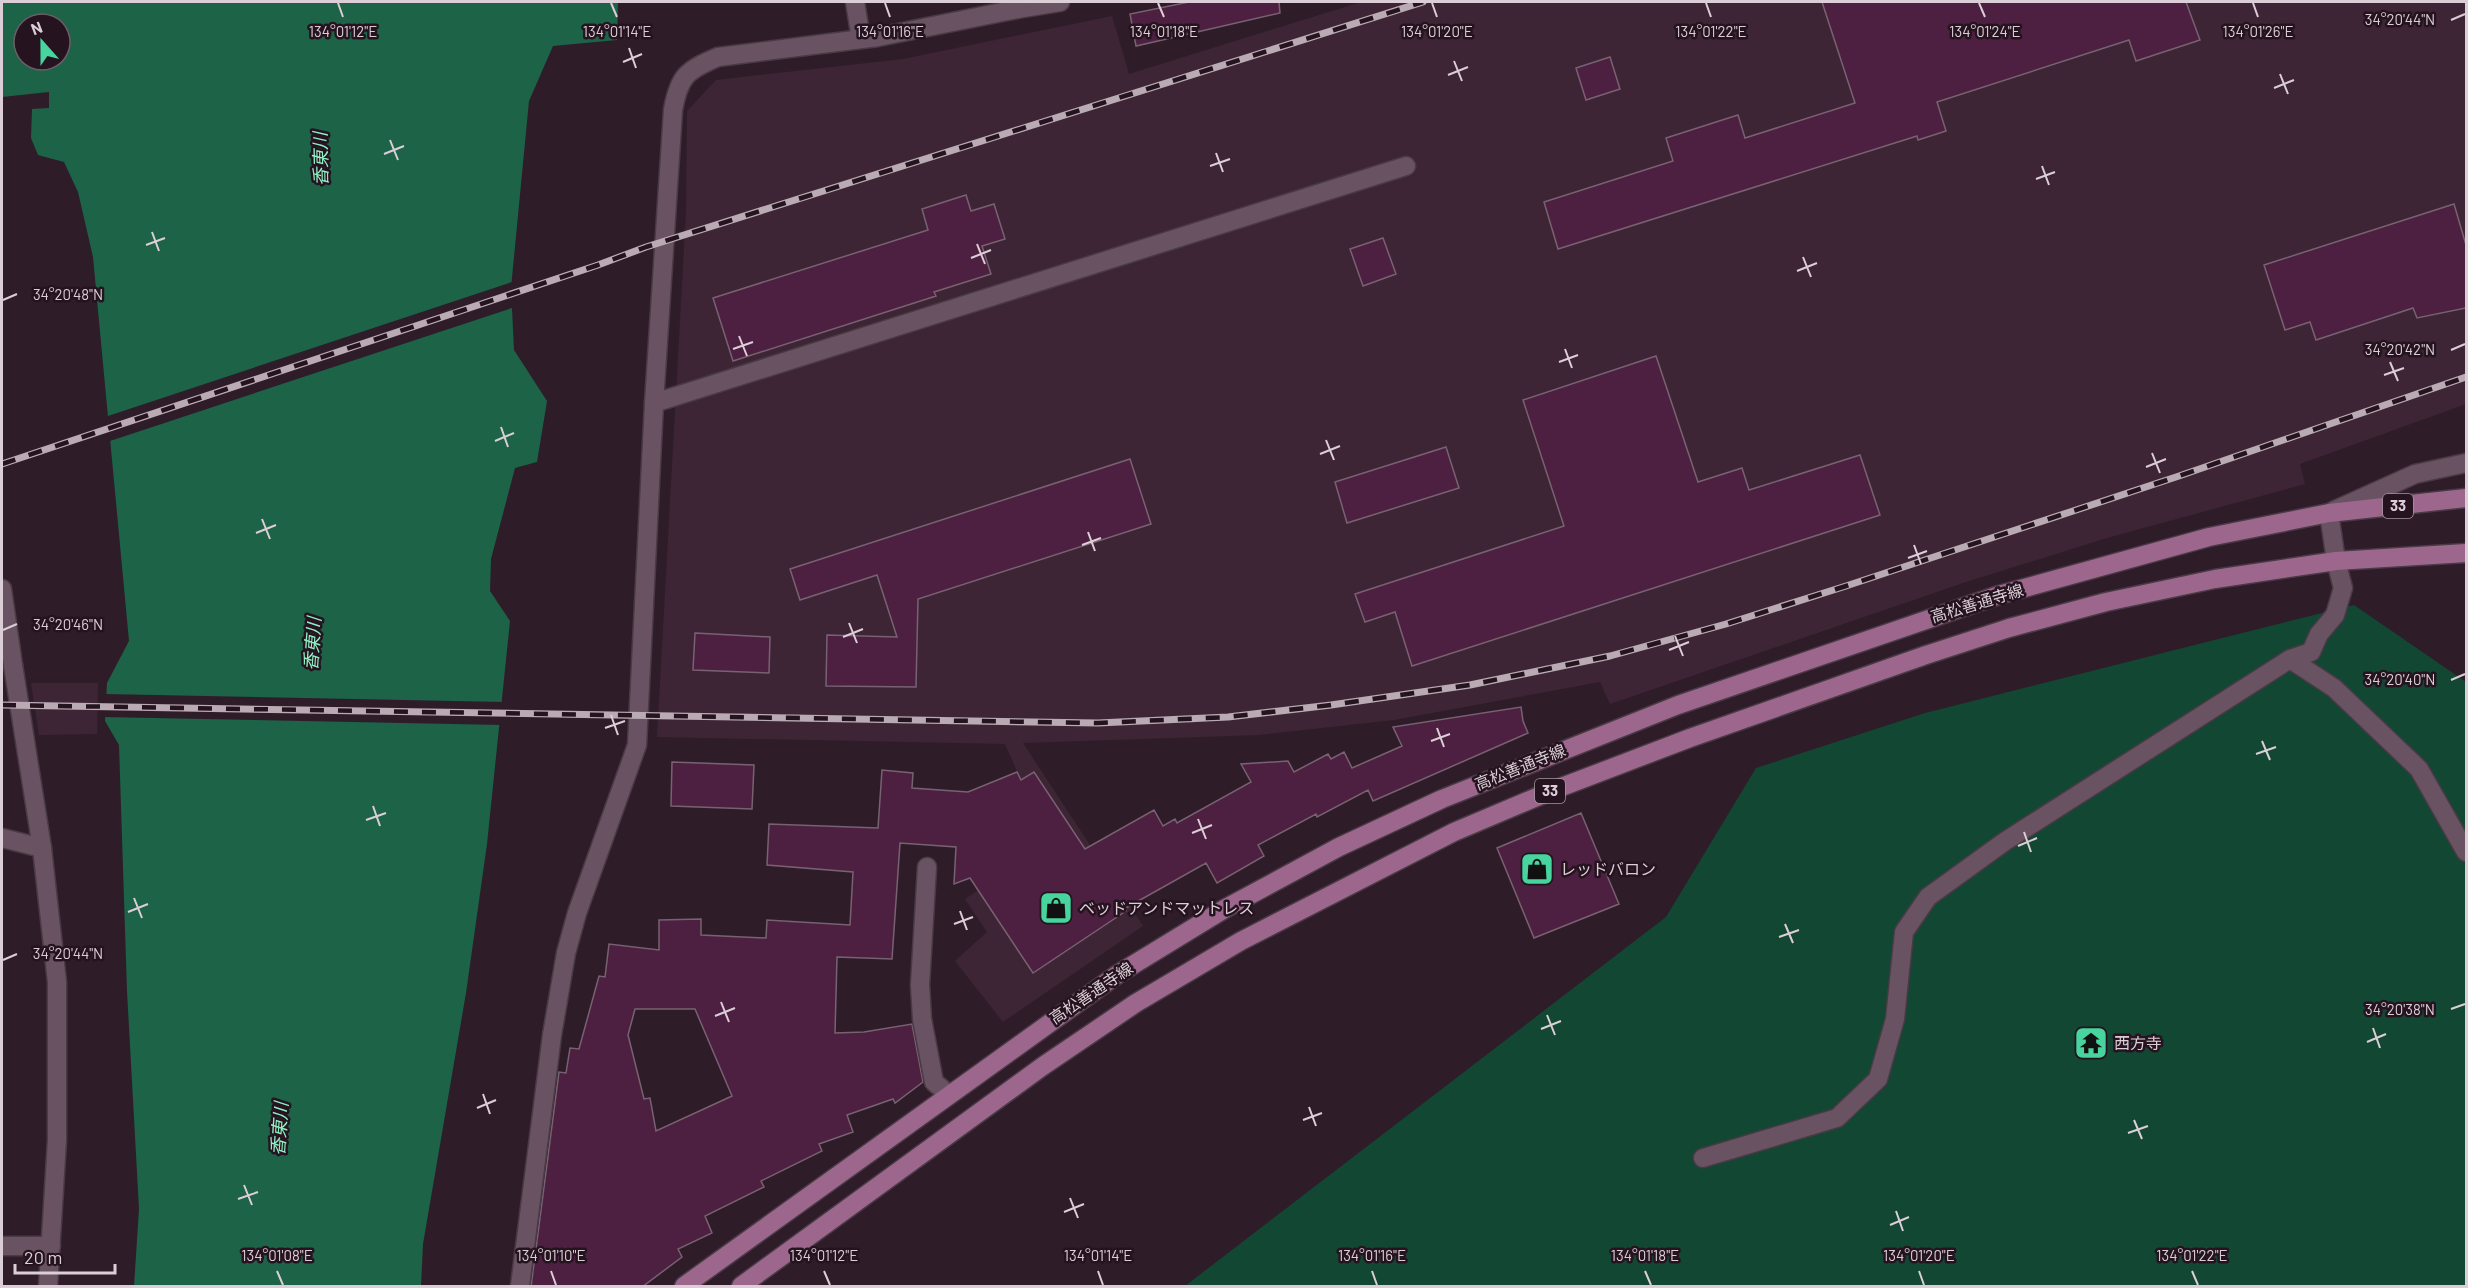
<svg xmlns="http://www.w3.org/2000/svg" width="2468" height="1288" viewBox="0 0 2468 1288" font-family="Barlow,'Noto Sans JP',sans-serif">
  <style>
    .built { fill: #3d2536 }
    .green { fill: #124733 }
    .water { fill: #1c6348; fill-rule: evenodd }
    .pier { fill: #2f1c29 }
    .building { fill: #4d2041; stroke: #786271; stroke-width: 1.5; fill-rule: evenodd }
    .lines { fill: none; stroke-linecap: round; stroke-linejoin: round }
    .minor-casing { stroke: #493a45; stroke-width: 21 }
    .tertiary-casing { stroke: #493a45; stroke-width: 21 }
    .primary-casing { stroke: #493a45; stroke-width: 21 }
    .minor { stroke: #695362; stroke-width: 18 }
    .tertiary { stroke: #695362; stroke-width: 18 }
    .primary { stroke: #9d678d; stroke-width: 18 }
    .rail-casing { stroke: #b9aab3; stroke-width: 7 }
    .rail { stroke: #25131f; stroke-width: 4.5; stroke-dasharray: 14; stroke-linecap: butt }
    .ticks { fill: none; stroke: #dbced6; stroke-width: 2 }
    .labels { text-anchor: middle; stroke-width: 5; stroke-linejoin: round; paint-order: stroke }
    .shield { fill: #25131f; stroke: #a4969f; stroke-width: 1.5 }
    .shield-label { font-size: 15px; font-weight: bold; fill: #dbced6 }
    .street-label { font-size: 16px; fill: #dbced6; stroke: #25131f }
    .poi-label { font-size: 16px; fill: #dbced6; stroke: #25131f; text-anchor: start }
    .water-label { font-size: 18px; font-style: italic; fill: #90f2c6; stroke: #25131f }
    .ticks-label { font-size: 15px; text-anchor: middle; fill: #dbced6; stroke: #25131f; stroke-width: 5; stroke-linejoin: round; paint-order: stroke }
  </style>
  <rect width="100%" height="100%" fill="#2f1c29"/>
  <path class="built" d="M 1361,2 L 2466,2 L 2466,404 L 2300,464 L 2305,484 L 2107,538 L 1966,582 L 1610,704 L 1600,682 L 1394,720 L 1259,735 L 1023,743 L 1143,926 L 1003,1022 L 955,961 L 987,932 L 965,899 L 1049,844 L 1005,744 L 657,737 L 686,212 L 687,111 L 716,80 L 903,59 L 1112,16 L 1129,74 Z
    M 31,683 L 98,683 L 97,734 L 39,735 Z"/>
  <path class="green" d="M 2354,605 L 2466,682 L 2466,1286 L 1185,1286 L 1666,917 L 1756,768 L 1925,713 Z"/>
  <path class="water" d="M 2,2 L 618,2 L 617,40 L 553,46 L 529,101 L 511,288 L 514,350 L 547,401 L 537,462 L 515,468 L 491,559 L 490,591 L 510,621 L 487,844 L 466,993 L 423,1244 L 421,1286 L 134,1286 L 139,1209 L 127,991 L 119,745 L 105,721 L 107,683 L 129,641 L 93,257 L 78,192 L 64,162 L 38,155 L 31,138 L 32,109 L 49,108 L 49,92 L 2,97 ZM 24,24 L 60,24 L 60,60 L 24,60 Z"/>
  <path class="pier" d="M 515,281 L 515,307 L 107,442 L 105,417 Z
    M 104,694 L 504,702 L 502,725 L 102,717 Z"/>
  <path class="building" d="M 1189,2 L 1279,2 L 1280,13 L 1136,46 L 1130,14 Z
    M 1822,2 L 2186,2 L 2200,40 L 2136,61 L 2129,40 L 1937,102 L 1946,131 L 1918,140 L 1917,136 L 1558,249 L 1544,202 L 1673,161 L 1666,138 L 1738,115 L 1745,138 L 1855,103 Z
    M 1610,57 L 1620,89 L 1586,100 L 1576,68 Z
    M 966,195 L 971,211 L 994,204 L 1005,239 L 982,246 L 991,274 L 934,292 L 936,296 L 733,361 L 713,298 L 928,230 L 922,209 Z
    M 2454,204 L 2466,245 L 2466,308 L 2417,318 L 2413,308 L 2316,340 L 2310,322 L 2285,330 L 2264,265 Z
    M 1383,238 L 1396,274 L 1363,286 L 1350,249 Z
    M 1656,356 L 1698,482 L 1742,468 L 1749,490 L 1860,455 L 1880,515 L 1412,666 L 1395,612 L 1365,622 L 1355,594 L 1564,526 L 1523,400 Z
    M 1446,447 L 1459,488 L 1347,523 L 1335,482 Z
    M 1130,459 L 1151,524 L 918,599 L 916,687 L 826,686 L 827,635 L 897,637 L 877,575 L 800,600 L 790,569 Z
    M 695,633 L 770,637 L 769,673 L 693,670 Z
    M 1521,707 L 1523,721 L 1528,733 L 1373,801 L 1368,790 L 1317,817 L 1316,814 L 1258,845 L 1264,856 L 1217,883 L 1206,863 L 1124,909 L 1126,911 L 1033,973 L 970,878 L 954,884 L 956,847 L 900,843 L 892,959 L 837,957 L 835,1033 L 864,1032 L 912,1024 L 923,1082 L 895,1103 L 893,1099 L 847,1115 L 853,1132 L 819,1144 L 822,1151 L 761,1181 L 764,1187 L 705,1216 L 712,1233 L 678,1249 L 682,1257 L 642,1287 L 531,1287 L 559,1072 L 566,1073 L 570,1048 L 579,1049 L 599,976 L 605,977 L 609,944 L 659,950 L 659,920 L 701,919 L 701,935 L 766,938 L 767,920 L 850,925 L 853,872 L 767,865 L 769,824 L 878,828 L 882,770 L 913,773 L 912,788 L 968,792 L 1017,772 L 1021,780 L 1034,772 L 1085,849 L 1154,810 L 1163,826 L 1175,819 L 1177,823 L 1251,782 L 1241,764 L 1288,761 L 1294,772 L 1328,754 L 1331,759 L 1344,752 L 1352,768 L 1402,746 L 1393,727 ZM 635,1009 L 695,1009 L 732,1096 L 656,1131 L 650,1098 L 644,1099 L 628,1035 Z
    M 672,762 L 754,765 L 752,809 L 671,806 Z
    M 1581,813 L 1619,904 L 1534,938 L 1497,848 Z"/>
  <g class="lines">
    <defs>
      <path id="minor" d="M 855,2 L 861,39
        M 1017,9 L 1060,2
        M 654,403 L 1406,166
        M 2329,513 L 2336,561 L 2343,588 L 2335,615 L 2319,634 L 2311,652 L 2290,659 L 2334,688 L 2419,769 L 2466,852
        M 2,589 L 13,665
        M 2,838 L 42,848
        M 927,867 L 920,985 L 922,1019 L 934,1082 L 948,1094
        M 1703,1158 L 1837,1118 L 1878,1079 L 1895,1019 L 1904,932 L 1928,897 L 2004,842 L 2290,659
        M 2,1246 L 51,1246"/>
      <path id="tertiary" d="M 2333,511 L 2415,474 L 2466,463
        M 13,665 L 42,848 L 57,982 L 57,1140 L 48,1286
        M 520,1286 L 552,1035 L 566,953 L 577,913 L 637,745 L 654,403 L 673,110 C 679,76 687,70 718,57 L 878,37 L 1017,9"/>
      <path id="primary" d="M 684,1286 L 1118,974 L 1226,908 L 1339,847 L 1442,799 L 1678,705 L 1999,595 L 2209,537 L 2329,513 L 2466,498
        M 741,1286 L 1043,1066 L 1136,1003 L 1241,941 L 1454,832 L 1551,791 L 1690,738 L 1926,655 L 2009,628 L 2106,602 L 2215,579 L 2336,561 L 2466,553"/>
    </defs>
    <use href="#minor" class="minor-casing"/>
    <use href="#tertiary" class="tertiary-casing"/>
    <use href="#primary" class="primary-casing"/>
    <use href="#minor" class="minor"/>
    <use href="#tertiary" class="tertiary"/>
    <use href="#primary" class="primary"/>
    <defs>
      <path id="rail" d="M 2,464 L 598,265 L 646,247 L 1423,2
        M 2,705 L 1098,723 L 1228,717 L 1331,705 L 1470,685 L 1610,656 L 1726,624 L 1846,586 L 2179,476 L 2466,377"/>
    </defs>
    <use href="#rail" class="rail-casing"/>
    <use href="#rail" class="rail"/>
  </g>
  <path class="ticks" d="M 338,3 L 343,17M 611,3 L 617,17M 885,3 L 890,17M 1158,3 L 1164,17M 1432,3 L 1437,17M 1706,3 L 1711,17M 1979,3 L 1985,17M 2253,3 L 2258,17M 2451,20 L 2465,14M 629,48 L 636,68M 1454,61 L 1462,81M 623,62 L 642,54M 2280,74 L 2288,94M 1448,75 L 1468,67M 2274,88 L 2294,80M 390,140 L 398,160M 1216,153 L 1223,172M 384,154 L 404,146M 1210,166 L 1230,159M 2042,166 L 2049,185M 2036,179 L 2055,172M 152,232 L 159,251M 977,244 L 985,264M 146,245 L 165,238M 1803,257 L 1811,277M 971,258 L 991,250M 1797,271 L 1817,263M 3,300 L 17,294M 739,336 L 747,356M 733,349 L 753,342M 1565,349 L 1572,368M 2451,350 L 2465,344M 1559,362 L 1578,355M 2390,362 L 2398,381M 2384,375 L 2404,368M 501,427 L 508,447M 1326,440 L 1334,460M 495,441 L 514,433M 2152,453 L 2160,473M 1320,454 L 1340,446M 2146,467 L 2166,459M 262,519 L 270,539M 1088,532 L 1095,551M 256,533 L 276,525M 1082,545 L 1101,538M 1914,545 L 1921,564M 1908,558 L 1927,551M 849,623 L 857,643M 3,630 L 17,624M 1675,636 L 1683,656M 843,637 L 863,629M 1669,650 L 1689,642M 2451,680 L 2465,674M 611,715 L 618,735M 605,728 L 625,721M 1437,728 L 1444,747M 1431,741 L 1450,734M 2262,741 L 2270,760M 2256,754 L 2276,747M 373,806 L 380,826M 1198,819 L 1206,839M 366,820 L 386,813M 2024,832 L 2031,852M 1192,833 L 1212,825M 2018,846 L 2037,838M 134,898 L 142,918M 960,911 L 967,930M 128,912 L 148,904M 954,924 L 973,917M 1785,924 L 1793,943M 1779,937 L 1799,930M 3,960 L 17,954M 721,1002 L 729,1022M 2451,1009 L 2465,1004M 1547,1015 L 1555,1035M 715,1016 L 735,1008M 2373,1028 L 2380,1048M 1541,1029 L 1561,1021M 2367,1042 L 2386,1034M 483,1094 L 490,1114M 1309,1107 L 1316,1126M 477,1108 L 496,1100M 1303,1120 L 1322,1113M 2134,1120 L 2142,1139M 2128,1133 L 2148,1126M 244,1185 L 252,1205M 1070,1198 L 1078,1218M 238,1199 L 258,1192M 1896,1211 L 1903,1231M 1064,1212 L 1084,1204M 1890,1225 L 1909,1217M 277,1271 L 283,1285M 551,1271 L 556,1285M 824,1271 L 830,1285M 1098,1271 L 1103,1285M 1372,1271 L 1377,1285M 1645,1271 L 1651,1285M 1919,1271 L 1924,1285M 2192,1271 L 2198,1285"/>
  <defs>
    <symbol id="shop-square" viewBox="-11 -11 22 22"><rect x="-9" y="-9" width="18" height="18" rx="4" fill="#47d49e" stroke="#25131f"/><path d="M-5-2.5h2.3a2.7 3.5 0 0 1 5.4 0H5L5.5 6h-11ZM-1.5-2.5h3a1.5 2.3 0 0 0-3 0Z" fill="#111"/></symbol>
    <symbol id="temple-square" viewBox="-11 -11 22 22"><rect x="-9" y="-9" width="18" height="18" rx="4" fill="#47d49e" stroke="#25131f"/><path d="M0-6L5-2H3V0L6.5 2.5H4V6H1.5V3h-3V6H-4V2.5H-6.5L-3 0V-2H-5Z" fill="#111"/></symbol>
  </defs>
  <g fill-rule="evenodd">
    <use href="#shop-square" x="1518" y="850" width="38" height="38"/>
    <use href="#shop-square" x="1037" y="889" width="38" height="38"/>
    <use href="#temple-square" x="2072" y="1024" width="38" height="38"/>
  </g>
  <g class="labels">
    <g class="shield">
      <rect x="2383" y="494" width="30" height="24" rx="4.5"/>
      <rect x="1535" y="779" width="30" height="24" rx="4.5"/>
    </g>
    <g class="shield-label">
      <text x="2398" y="511">33</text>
      <text x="1550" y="796">33</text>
    </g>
    <g class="street-label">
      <text transform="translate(1977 603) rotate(-17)" y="6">高松善通寺線</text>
      <text transform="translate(1520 767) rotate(-22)" y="6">高松善通寺線</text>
      <text transform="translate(1091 993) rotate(-34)" y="6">高松善通寺線</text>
    </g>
    <g class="poi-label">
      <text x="1560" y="875">レッドバロン</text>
      <text x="1079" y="914">ベッドアンドマットレス</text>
      <text x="2114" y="1049">西方寺</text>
    </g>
    <g class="water-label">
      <text transform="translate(321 159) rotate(-91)" y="6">香東川</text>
      <text transform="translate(313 644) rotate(-86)" y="6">香東川</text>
      <text transform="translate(280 1129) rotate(-86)" y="6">香東川</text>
    </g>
  </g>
  <g class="ticks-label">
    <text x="2400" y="25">34°20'44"N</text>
    <text x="343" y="37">134°01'12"E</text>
    <text x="617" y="37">134°01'14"E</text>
    <text x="890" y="37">134°01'16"E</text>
    <text x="1164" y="37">134°01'18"E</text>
    <text x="1437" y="37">134°01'20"E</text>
    <text x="1711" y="37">134°01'22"E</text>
    <text x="1985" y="37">134°01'24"E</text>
    <text x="2258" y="37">134°01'26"E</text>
    <text x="68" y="300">34°20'48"N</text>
    <text x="2400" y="355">34°20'42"N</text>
    <text x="68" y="630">34°20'46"N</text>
    <text x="2400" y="685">34°20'40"N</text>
    <text x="68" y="959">34°20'44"N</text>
    <text x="2400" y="1015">34°20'38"N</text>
    <text x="277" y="1261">134°01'08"E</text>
    <text x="551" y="1261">134°01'10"E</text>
    <text x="824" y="1261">134°01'12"E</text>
    <text x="1098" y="1261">134°01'14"E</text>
    <text x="1372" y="1261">134°01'16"E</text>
    <text x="1645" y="1261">134°01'18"E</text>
    <text x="1919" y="1261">134°01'20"E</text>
    <text x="2192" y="1261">134°01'22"E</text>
  </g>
  <rect width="2468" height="1288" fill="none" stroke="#dbced6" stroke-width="6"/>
  <g transform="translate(42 42) rotate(339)"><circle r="28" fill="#25131f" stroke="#6e5e68" stroke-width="1.5"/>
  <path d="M0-4.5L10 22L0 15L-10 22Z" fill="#47d49e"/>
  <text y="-9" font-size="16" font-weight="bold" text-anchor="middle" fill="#dbced6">N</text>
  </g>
  <path d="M15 1264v9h100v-9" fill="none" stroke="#dbced6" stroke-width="3"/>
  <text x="24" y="1264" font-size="18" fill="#dbced6" stroke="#25131f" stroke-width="4.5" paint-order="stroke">20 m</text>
</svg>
